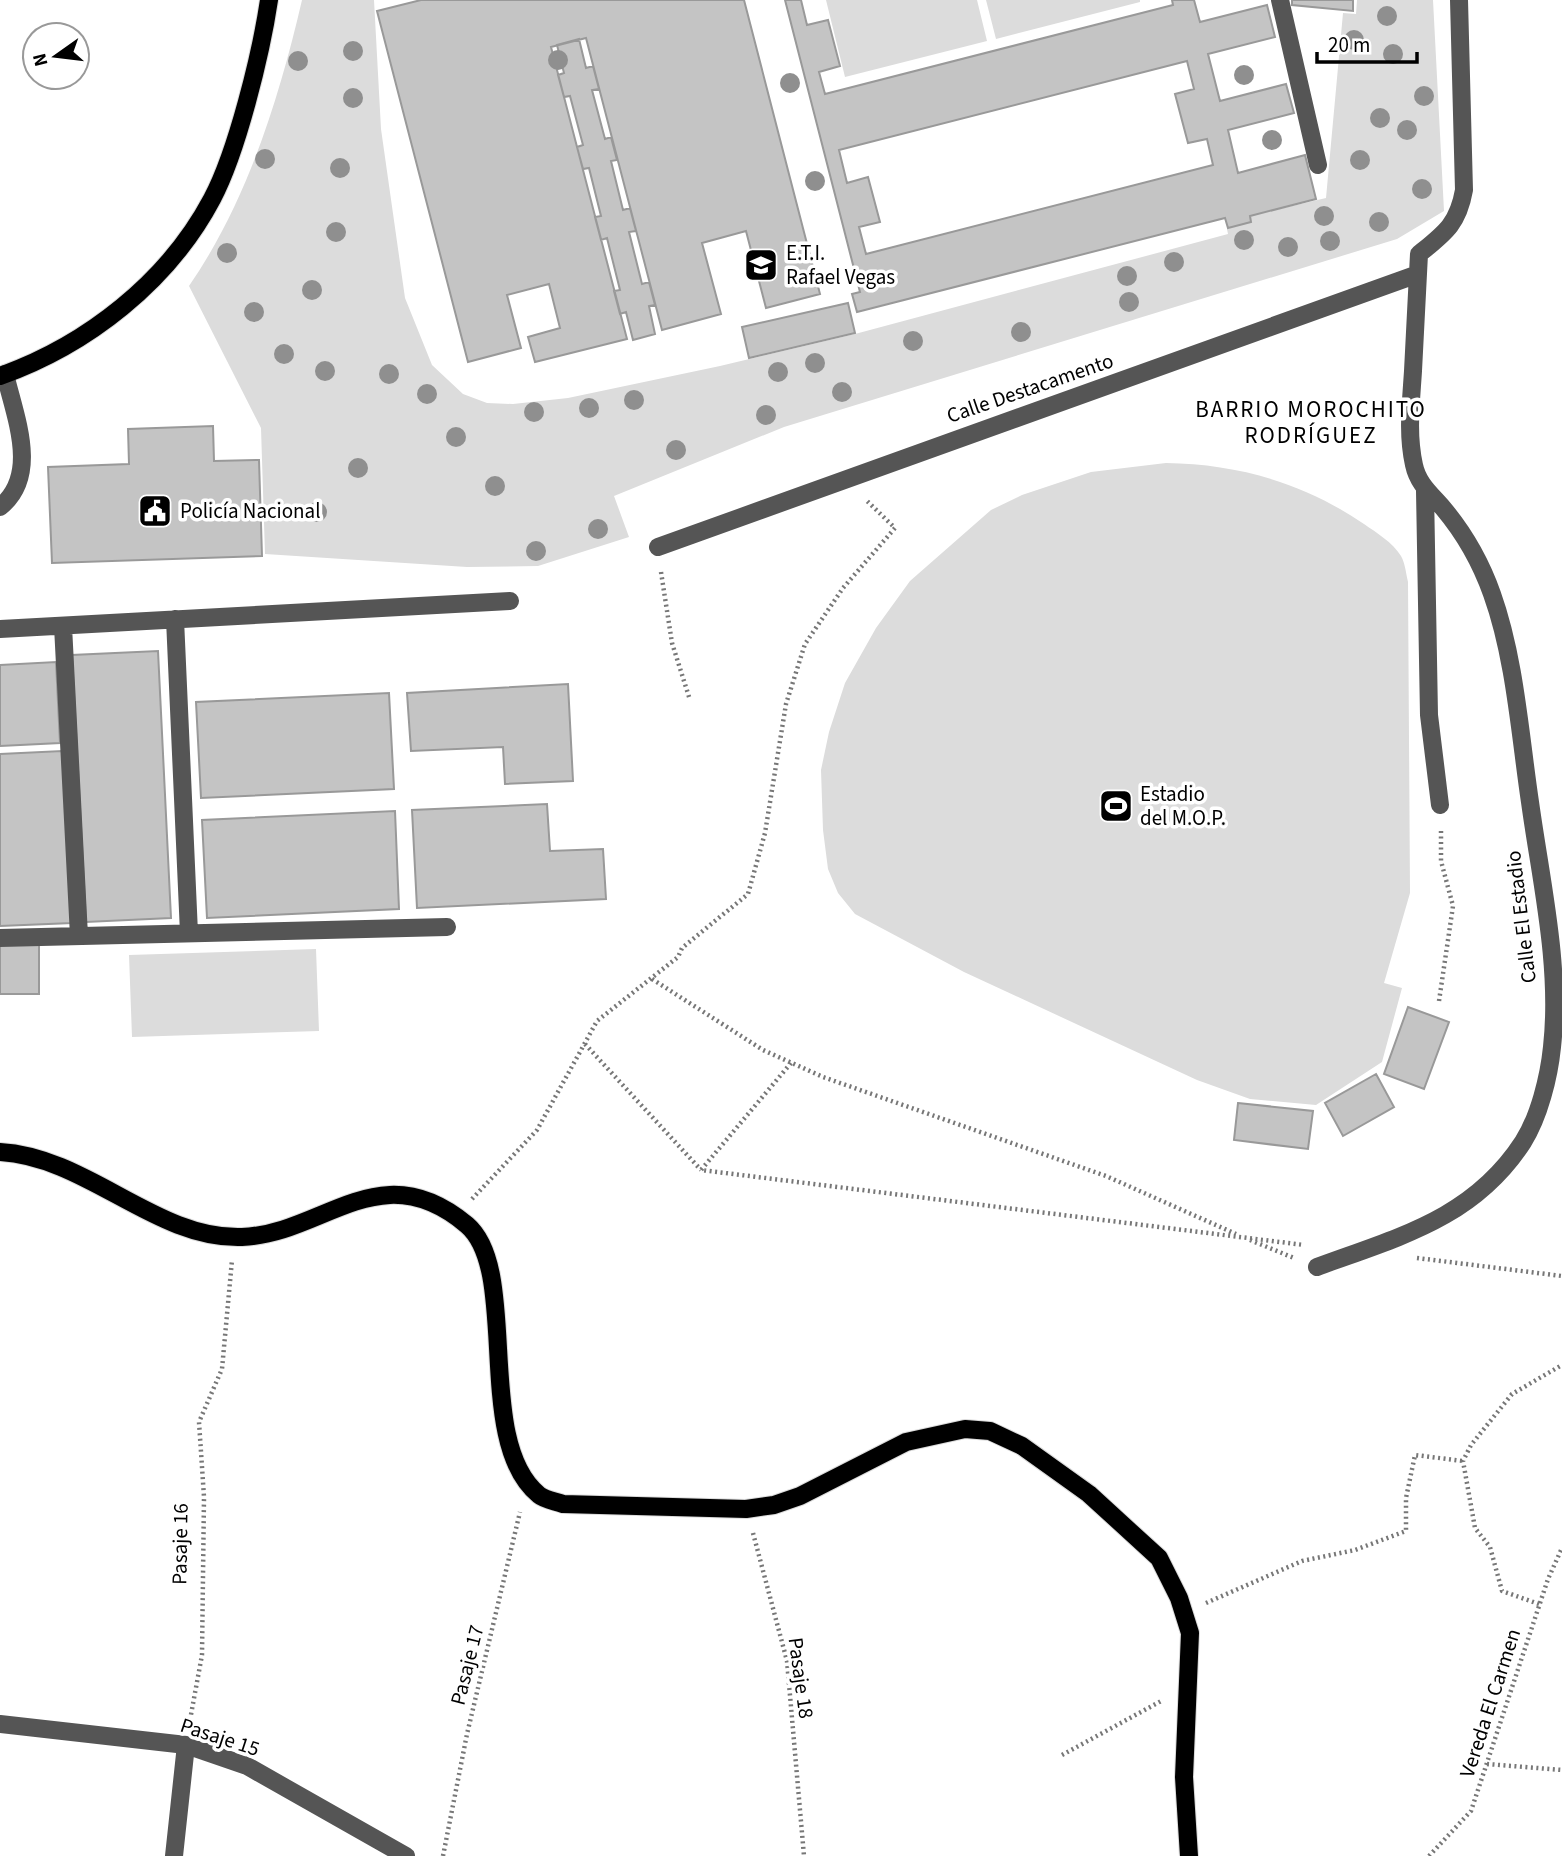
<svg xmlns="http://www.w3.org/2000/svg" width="1562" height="1856" viewBox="0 0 1562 1856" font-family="'Source Sans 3',sans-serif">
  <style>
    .green { fill: #dcdcdc }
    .building { fill: #c4c4c4; stroke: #999; stroke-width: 2; fill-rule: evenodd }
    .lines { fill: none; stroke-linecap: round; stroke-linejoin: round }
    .major-casing { stroke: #dbdbdb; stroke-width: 20 }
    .path { stroke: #777; stroke-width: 4.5; stroke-dasharray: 2 3.5; stroke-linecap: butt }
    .minor { stroke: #555; stroke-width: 18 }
    .major { stroke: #000; stroke-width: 18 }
    .tree { fill: #8f8f8f }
    .labels { text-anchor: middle; stroke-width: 7; stroke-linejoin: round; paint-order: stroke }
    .poi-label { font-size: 21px; fill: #000; stroke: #fff; text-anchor: start }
    .street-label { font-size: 21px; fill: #000; stroke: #fff }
    .neighbourhood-label { font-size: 23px; letter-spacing: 2px; fill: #000; stroke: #fff }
  </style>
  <rect width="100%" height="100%" fill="#fff"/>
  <path class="green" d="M 302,0 L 374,0 L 381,129 L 405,298 L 432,365 L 463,394 L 487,403 L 513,404 L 568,398 L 720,366 L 855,334 L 1228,234 L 1227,229 L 1251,222 L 1250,216 L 1326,198 L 1343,13 L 1356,14 L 1357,0 L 1433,0 L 1444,211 L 1397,239 L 784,427 L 614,496 L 629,537 L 538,566 L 467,567 L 265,554 L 261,428 L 189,286 C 247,202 279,99 302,0 Z
    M 826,0 L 977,0 L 987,41 L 845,77 Z
    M 986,0 L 1140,0 L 1140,2 L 996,39 Z
    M 1166,463 C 1238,464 1304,483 1364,524 C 1377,533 1392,542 1401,556 C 1405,563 1406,573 1408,582 L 1410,893 L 1384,983 L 1402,988 L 1382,1062 L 1316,1105 L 1250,1099 L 1197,1080 L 964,972 L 855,914 L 838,893 L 828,869 L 823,830 L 821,770 L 829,732 L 845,683 L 876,628 L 910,581 L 991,510 L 1022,495 L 1091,472 Z
    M 316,949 L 319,1031 L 132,1037 L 129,955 Z"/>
  <path class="building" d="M 421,0 L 744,0 L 820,294 L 766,308 L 746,231 L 702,243 L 721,314 L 662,330 L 586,38 L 551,47 L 627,339 L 535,362 L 528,337 L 560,328 L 549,284 L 507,295 L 521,348 L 468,362 L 377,11 Z
    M 785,0 L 801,0 L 807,25 L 828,20 L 840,66 L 819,72 L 825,94 L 1173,5 L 1172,0 L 1194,0 L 1200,22 L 1267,5 L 1275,37 L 1208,54 L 1220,101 L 1286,84 L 1294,113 L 1228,130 L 1238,173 L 1305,155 L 1316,199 L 1250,216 L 1251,222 L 1228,228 L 1225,218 L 857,312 L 852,294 L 860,292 ZM 1187,61 L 1194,89 L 1175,94 L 1188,143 L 1207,139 L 1213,165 L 866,254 L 859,227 L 880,222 L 868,177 L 847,183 L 839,150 Z
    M 1292,0 L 1353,0 L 1353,11 L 1292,5 Z
    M 579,39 L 586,68 L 593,66 L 599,89 L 592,90 L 605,139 L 611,137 L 617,160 L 611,161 L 623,210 L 630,208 L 636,231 L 629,232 L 642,284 L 649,282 L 655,305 L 649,306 L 655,334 L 633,340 L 626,312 L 620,314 L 614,291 L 620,290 L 607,238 L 601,240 L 595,217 L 601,216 L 589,168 L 583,169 L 577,147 L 583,145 L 570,96 L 564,97 L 558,75 L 564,73 L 557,45 Z
    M 848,303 L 855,333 L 749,358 L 742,327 Z
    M 213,426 L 214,461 L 259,460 L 262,556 L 52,563 L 48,467 L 129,464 L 128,429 Z
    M 158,651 L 171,918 L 86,922 L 72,655 Z
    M 56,662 L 60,743 L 0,746 L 0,665 Z
    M 568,684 L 573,781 L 505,784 L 503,747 L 411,751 L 407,693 Z
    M 389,693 L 394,789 L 201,798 L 196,702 Z
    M 62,751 L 72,923 L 0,926 L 0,754 Z
    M 547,804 L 550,851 L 603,849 L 606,899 L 417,908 L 412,810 Z
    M 395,811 L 399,909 L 207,918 L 202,820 Z
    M 0,944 L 39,945 L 39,994 L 0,994 Z
    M 1408,1007 L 1449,1022 L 1424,1089 L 1384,1074 Z
    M 1376,1074 L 1394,1107 L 1343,1136 L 1325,1103 Z
    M 1238,1103 L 1313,1111 L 1308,1149 L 1234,1140 Z"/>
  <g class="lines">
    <defs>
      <path id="major" d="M 0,376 C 87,345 168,282 212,199 C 237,152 261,54 269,0
        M 0,1152 C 88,1157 156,1240 242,1237 C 324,1234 380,1152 467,1225 C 521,1271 473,1442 539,1495 C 545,1500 555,1501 563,1504 L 746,1509 L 774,1505 L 800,1496 L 906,1442 L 965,1429 L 990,1431 L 1022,1446 L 1089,1494 L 1159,1558 L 1179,1598 L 1190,1633 L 1184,1777 L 1189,1856"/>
    </defs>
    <use href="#major" class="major-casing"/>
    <path class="path" d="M 661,572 L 672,643 L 690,700
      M 652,979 L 763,1050 L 823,1077 L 1106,1176 L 1236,1234
      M 1439,1001 L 1453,906 L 1441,861 L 1441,830
      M 585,1044 L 701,1170
      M 791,1063 L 701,1170 L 1304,1245
      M 472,1199 L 537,1130 L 597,1021 L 678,957 L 682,948 L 748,894 L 765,833 L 786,704 L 805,644 L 843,588 L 895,528 L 866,500
      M 1250,1240 L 1294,1258
      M 1417,1258 L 1562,1276
      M 753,1533 L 787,1661 L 804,1856
      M 1206,1603 L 1302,1561 L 1355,1550 L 1406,1531 L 1406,1498 L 1415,1455 L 1463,1461
      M 1539,1604 L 1502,1591 L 1490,1547 L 1475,1528 L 1463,1461 L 1471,1445 L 1512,1394 L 1562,1365
      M 190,1720 L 202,1655 L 204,1497 L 199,1422 L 222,1369 L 232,1260
      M 1062,1755 L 1163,1700
      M 1487,1764 L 1562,1770
      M 443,1856 L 467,1734 L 520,1512
      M 1429,1856 L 1471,1811 L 1548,1579 L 1562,1548"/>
    <path class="minor" d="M 1280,0 L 1318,165
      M 1425,491 L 1429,715 L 1440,805
      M 0,507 C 40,475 15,417 5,374
      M 658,547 L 1418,274
      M 175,619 L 189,933
      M 63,626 L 79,936
      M 0,629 L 510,601
      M 0,938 L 447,927
      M 1317,1267 C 1398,1237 1473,1219 1523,1142 C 1539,1117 1549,1077 1552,1047 C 1561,966 1541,882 1530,802 C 1520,735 1515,658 1492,594 C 1481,563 1464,533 1443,508 C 1431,494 1418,484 1414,465 C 1407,434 1411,403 1413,371 C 1415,332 1417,293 1419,254 C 1445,233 1458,224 1464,190 L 1459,0
      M 0,1724 L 186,1745 L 247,1766 L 406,1856
      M 174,1856 L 186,1745"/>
    <use href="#major" class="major"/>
  </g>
  <g class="tree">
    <circle cx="1387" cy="16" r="10"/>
    <circle cx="1354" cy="40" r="10"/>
    <circle cx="353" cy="51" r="10"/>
    <circle cx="1393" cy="54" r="10"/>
    <circle cx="558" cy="60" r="10"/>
    <circle cx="298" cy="61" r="10"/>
    <circle cx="1244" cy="75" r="10"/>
    <circle cx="790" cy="83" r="10"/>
    <circle cx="1424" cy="96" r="10"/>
    <circle cx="353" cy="98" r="10"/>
    <circle cx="1380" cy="118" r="10"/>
    <circle cx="1407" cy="130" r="10"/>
    <circle cx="1272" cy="140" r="10"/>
    <circle cx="265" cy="159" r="10"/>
    <circle cx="1360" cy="160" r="10"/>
    <circle cx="340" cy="168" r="10"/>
    <circle cx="815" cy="181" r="10"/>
    <circle cx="1422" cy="189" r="10"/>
    <circle cx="1324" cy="216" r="10"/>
    <circle cx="1379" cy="222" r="10"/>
    <circle cx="336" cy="232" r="10"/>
    <circle cx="1244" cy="240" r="10"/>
    <circle cx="1330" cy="241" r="10"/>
    <circle cx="1288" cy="247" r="10"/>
    <circle cx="227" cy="253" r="10"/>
    <circle cx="1174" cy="262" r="10"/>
    <circle cx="1127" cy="276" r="10"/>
    <circle cx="312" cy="290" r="10"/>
    <circle cx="1129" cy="302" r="10"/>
    <circle cx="254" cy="312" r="10"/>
    <circle cx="1021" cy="332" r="10"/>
    <circle cx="913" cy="341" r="10"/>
    <circle cx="284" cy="354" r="10"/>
    <circle cx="815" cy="363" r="10"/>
    <circle cx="325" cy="371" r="10"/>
    <circle cx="778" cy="372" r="10"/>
    <circle cx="389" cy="374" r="10"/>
    <circle cx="842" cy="392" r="10"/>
    <circle cx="427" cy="394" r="10"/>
    <circle cx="634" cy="400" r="10"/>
    <circle cx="589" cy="408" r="10"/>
    <circle cx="534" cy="412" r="10"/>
    <circle cx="766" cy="415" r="10"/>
    <circle cx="456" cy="437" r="10"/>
    <circle cx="676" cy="450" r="10"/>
    <circle cx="358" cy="468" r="10"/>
    <circle cx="495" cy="486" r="10"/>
    <circle cx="317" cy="512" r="10"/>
    <circle cx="598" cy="529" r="10"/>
    <circle cx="536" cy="551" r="10"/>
  </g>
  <defs>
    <symbol id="school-square" viewBox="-11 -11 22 22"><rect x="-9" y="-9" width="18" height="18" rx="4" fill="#000" stroke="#fff"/><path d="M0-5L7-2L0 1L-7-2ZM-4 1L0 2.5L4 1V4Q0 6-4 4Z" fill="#fff"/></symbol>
    <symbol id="civic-square" viewBox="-11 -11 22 22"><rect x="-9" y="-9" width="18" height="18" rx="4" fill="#000" stroke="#fff"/><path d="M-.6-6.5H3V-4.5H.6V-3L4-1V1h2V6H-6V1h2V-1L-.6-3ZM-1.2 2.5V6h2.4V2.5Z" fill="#fff"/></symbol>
    <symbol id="stadium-square" viewBox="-11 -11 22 22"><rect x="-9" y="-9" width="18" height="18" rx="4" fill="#000" stroke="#fff"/><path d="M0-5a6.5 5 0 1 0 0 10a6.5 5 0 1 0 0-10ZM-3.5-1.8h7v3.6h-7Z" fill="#fff"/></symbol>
  </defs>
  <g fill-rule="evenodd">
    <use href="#school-square" x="742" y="246" width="38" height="38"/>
    <use href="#civic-square" x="136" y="492" width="38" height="38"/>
    <use href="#stadium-square" x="1097" y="787" width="38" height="38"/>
  </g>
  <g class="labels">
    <g class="poi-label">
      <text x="786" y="260">E.T.I.<tspan x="786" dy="24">Rafael Vegas</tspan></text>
      <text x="180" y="518">Policía Nacional</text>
      <text x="1140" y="801">Estadio<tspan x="1140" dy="24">del M.O.P.</tspan></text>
    </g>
    <g class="street-label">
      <text transform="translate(1030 388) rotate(-19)" y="7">Calle Destacamento</text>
      <text transform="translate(1521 917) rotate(-97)" y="7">Calle El Estadio</text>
      <text transform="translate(180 1544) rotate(-89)" y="7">Pasaje 16</text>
      <text transform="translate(467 1665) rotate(-76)" y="7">Pasaje 17</text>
      <text transform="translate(801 1678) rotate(82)" y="7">Pasaje 18</text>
      <text transform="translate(1490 1703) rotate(-72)" y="7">Vereda El Carmen</text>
      <text transform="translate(220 1737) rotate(18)" y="7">Pasaje 15</text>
    </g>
    <g class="neighbourhood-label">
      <text x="1311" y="417">BARRIO MOROCHITO<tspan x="1311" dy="26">RODRÍGUEZ</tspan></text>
    </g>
  </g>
  <g transform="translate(56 56) rotate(256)"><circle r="33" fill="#ffffff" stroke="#999999" stroke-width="2"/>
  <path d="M0-5L12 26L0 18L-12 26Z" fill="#000000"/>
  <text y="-10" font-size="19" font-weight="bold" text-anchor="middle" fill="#000000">N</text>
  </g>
  <path d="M1317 52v10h100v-10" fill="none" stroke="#000000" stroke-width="3.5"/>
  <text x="1328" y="52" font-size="21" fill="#000000" stroke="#ffffff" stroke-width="5" paint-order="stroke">20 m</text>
</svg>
